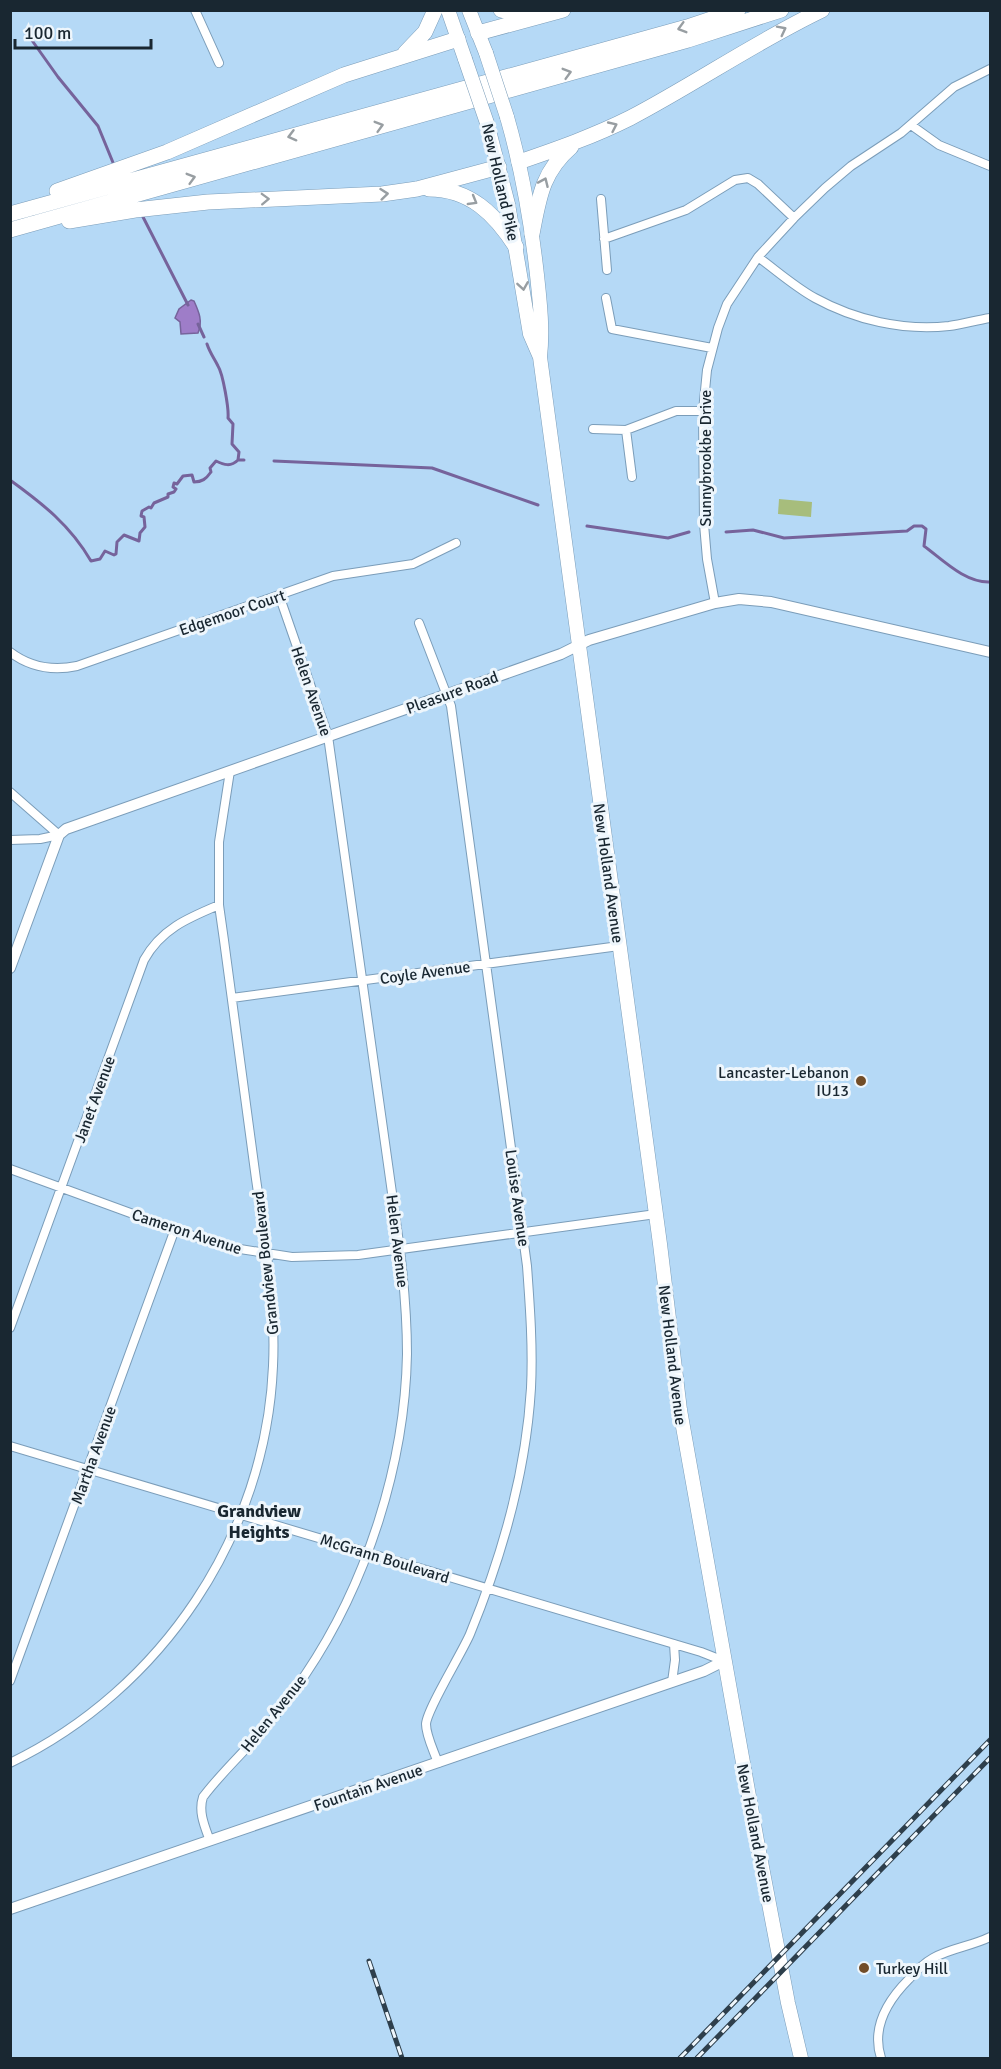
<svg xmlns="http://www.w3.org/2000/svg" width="1001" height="2069" viewBox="0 0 1001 2069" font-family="Signika,sans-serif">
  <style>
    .green { fill: #a7bd7c }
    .water { fill: #9e7dc8; stroke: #76639b; stroke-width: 1.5 }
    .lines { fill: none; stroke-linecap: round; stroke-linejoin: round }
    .stream { stroke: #76639b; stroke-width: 3 }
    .minor-casing { stroke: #7b9db9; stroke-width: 10 }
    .tertiary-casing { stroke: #7b9db9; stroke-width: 12 }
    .primary-casing { stroke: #7b9db9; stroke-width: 15 }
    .motorway-casing { stroke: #7b9db9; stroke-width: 16 }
    .minor { stroke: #fff; stroke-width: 8 }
    .tertiary { stroke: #fff; stroke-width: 10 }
    .primary { stroke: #fff; stroke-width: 14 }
    .motorway { stroke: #fff; stroke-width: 15 }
    .rail-casing { stroke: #2e3f4c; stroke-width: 5 }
    .rail { stroke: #eef6fc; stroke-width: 3; stroke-dasharray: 9; stroke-linecap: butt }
    .primary-bridge-casing { stroke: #7b9db9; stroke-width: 15; stroke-linecap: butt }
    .primary-bridge { stroke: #fff; stroke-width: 14 }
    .oneway { stroke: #989ea2 }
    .poi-dot { fill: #724d28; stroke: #eef6fc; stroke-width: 2 }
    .labels { text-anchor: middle; stroke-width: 6; stroke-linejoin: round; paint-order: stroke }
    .street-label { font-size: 16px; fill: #192731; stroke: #eef6fc }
    .poi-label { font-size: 16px; fill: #192731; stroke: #eef6fc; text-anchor: end }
    .neighbourhood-label { font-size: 18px; font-weight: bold; fill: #192731; stroke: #eef6fc }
  </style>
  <rect width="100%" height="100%" fill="#b5d9f6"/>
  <path class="green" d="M 779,499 L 812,502 L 811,517 L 778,514 Z"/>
  <path class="water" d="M 191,300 L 194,301 C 199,312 203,321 198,333 L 181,334 L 180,322 L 175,318 L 179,309 Z"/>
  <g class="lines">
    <path class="stream" d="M 26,32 L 58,77 L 98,126 L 114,165
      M 142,215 L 188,305
      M 198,324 L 204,337
      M 207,344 C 210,353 214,358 218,366 C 223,374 229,409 228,418 L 233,424 L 232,444 L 239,452 L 238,460
      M 274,461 L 432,468 L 538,505
      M 10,480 C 43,504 70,525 91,561 L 100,559 L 105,551 L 114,555 L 116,554 L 117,542 L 124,535 L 139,541 L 140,533 L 145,527 L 144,517 L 141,516 L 142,511 L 149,507 L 151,508 L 154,503 L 168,497 L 168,494 L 174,492 L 176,489 L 173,487 L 174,483 L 177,484 L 183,476 L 192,475 L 194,482 C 202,482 206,479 211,472 L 210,468 L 216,461 C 224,465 231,467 238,460 L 244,460
      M 587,526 L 668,538 L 689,532
      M 726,532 L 753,530 L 784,538 L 907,531 L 914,526 L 922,526 L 926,529 L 924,546 C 943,560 965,583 990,582"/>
    <defs>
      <path id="minor" d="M 195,10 L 219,63
        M 911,125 L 939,145 L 990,166
        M 601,199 L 607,270
        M 604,239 L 686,210 L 735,180 L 748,178 L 758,184 L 794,218
        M 758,257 C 777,271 795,287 815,298 C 855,320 903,331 949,326 C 963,324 977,320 990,318
        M 606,298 L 612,329 L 712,348
        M 593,429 L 626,430 L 676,411 L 703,411
        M 626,430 L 632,477
        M 715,603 L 707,559 L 704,524 L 703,411 L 707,370 L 718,328 L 727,304 L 758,257 L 794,218 L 825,188 L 851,166 L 901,133 L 954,87 L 990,69
        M 419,623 L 451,706 L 527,1266 C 530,1307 533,1348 531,1388 C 526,1473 502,1556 470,1634 C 462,1653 427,1709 426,1724 C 426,1736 434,1751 438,1763
        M 10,652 C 31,668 53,671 77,666 L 333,576 L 413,564 L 456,543
        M 10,792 L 59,835
        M 10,840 L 40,839 L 59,835
        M 232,998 L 619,946
        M 10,1169 L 207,1241 L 240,1249 L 292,1257 L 358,1255 L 656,1214
        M 10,1328 L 144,960 C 161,929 188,918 219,905
        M 10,1446 L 701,1652 L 724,1661
        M 10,1681 L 175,1229
        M 672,1682 L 675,1660 L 674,1644
        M 10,1763 C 162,1690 266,1534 273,1366 C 276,1303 265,1241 256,1179 C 244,1087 232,996 219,905 L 219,842 L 230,771
        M 210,1841 C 205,1827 198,1812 203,1797 C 221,1773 244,1752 264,1729 C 279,1712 292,1694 305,1675 C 367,1583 405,1464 407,1354 C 407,1319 404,1284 400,1250 L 328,736 L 279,595
        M 881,2058 C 871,2027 888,2000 909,1979 C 916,1971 924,1963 933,1958 C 951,1948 972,1946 990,1937"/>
      <path id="tertiary" d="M 10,968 L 59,835 L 66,829 L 561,654 L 589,640 L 715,603 L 739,599 L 771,602 L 990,652
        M 10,1909 L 704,1671 L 724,1661"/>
      <path id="primary" d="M 448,10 L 465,59
        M 469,10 L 486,53
        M 507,117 C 522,169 531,221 537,275 C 540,303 543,329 540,357 L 660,1244 L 680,1410 L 757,1841 L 788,2003 L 801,2058
        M 487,123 L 508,204 L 530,334 L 540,357"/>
      <path id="motorway" d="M 501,10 L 529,17
        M 478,33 L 563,10
        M 405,53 L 425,32 L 435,10
        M 519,162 C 557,149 594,136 630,118 C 695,84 755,42 822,10
        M 429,189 C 470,189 495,214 516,247
        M 57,191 L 167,152 L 344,75 L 458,39
        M 10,214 L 687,27 L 738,10
        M 69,221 L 135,210 L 208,202 L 382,194 L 417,189 L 499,167
        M 10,230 L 688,40 L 781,10
        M 532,234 C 539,198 542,172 571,147"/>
    </defs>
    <use href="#minor" class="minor-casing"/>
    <use href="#tertiary" class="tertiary-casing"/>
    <use href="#primary" class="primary-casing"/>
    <use href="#motorway" class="motorway-casing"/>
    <use href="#minor" class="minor"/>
    <use href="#tertiary" class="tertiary"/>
    <use href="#primary" class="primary"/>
    <use href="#motorway" class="motorway"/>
    <defs>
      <path id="rail" d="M 369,1961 L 402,2058
        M 680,2058 L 990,1740
        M 697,2058 L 990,1758"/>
    </defs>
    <use href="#rail" class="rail-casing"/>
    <use href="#rail" class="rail"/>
    <defs>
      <path id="primary-bridge" d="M 486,53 L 507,117
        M 465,59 L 487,123"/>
    </defs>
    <use href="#primary-bridge" class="primary-bridge-casing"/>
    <use href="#primary-bridge" class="primary-bridge"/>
  </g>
  <defs><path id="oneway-chevron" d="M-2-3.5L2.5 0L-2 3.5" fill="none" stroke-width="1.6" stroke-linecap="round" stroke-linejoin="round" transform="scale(1.5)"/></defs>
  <g class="oneway">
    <use href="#oneway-chevron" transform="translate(682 28) rotate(164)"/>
    <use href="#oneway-chevron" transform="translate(782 30) rotate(-27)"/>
    <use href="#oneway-chevron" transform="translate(567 73) rotate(-16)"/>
    <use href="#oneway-chevron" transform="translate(379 126) rotate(-16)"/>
    <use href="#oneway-chevron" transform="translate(613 126) rotate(-25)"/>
    <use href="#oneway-chevron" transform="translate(292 136) rotate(165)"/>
    <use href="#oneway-chevron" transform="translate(191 178) rotate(-16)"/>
    <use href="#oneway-chevron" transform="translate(544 182) rotate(-66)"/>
    <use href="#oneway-chevron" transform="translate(384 194) rotate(-6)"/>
    <use href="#oneway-chevron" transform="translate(265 199) rotate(-2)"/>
    <use href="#oneway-chevron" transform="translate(473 201) rotate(30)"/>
    <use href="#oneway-chevron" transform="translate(523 286) rotate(81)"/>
  </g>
  <g class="poi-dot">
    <circle cx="861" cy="1081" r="6"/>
    <circle cx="864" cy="1968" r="6"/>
  </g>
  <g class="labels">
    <g class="street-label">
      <text transform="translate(501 182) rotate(77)" y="6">New Holland Pike</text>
      <text transform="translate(705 458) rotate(-90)" y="6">Sunnybrookbe Drive</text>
      <text transform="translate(232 612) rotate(-19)" y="6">Edgemoor Court</text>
      <text transform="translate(312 691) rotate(71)" y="6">Helen Avenue</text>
      <text transform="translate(452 692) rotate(-20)" y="6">Pleasure Road</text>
      <text transform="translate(609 873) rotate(82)" y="6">New Holland Avenue</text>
      <text transform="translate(425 972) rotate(-8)" y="6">Coyle Avenue</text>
      <text transform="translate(94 1099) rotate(-70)" y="6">Janet Avenue</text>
      <text transform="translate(518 1198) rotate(82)" y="6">Louise Avenue</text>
      <text transform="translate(187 1231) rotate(18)" y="6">Cameron Avenue</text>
      <text transform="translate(398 1241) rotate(83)" y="6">Helen Avenue</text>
      <text transform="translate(265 1263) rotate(-96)" y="6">Grandview Boulevard</text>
      <text transform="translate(673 1355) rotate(83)" y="6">New Holland Avenue</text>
      <text transform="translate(93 1455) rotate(-70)" y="6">Martha Avenue</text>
      <text transform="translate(385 1558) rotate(17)" y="6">McGrann Boulevard</text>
      <text transform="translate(273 1713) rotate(-51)" y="6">Helen Avenue</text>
      <text transform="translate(368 1787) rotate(-19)" y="6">Fountain Avenue</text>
      <text transform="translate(756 1833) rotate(79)" y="6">New Holland Avenue</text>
    </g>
    <g class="poi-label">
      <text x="849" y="1078">Lancaster-Lebanon<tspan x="849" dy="18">IU13</tspan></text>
      <text x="876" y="1974" text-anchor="start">Turkey Hill</text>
    </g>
    <g class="neighbourhood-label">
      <text x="259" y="1517">Grandview<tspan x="259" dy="21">Heights</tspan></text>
    </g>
  </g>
  <rect width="1001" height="2069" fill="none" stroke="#192731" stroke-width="24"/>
  <path d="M15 39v9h136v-9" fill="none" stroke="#192731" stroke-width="3"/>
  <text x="24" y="39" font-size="18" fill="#192731" stroke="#eef6fc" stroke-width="4.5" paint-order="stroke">100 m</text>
</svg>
